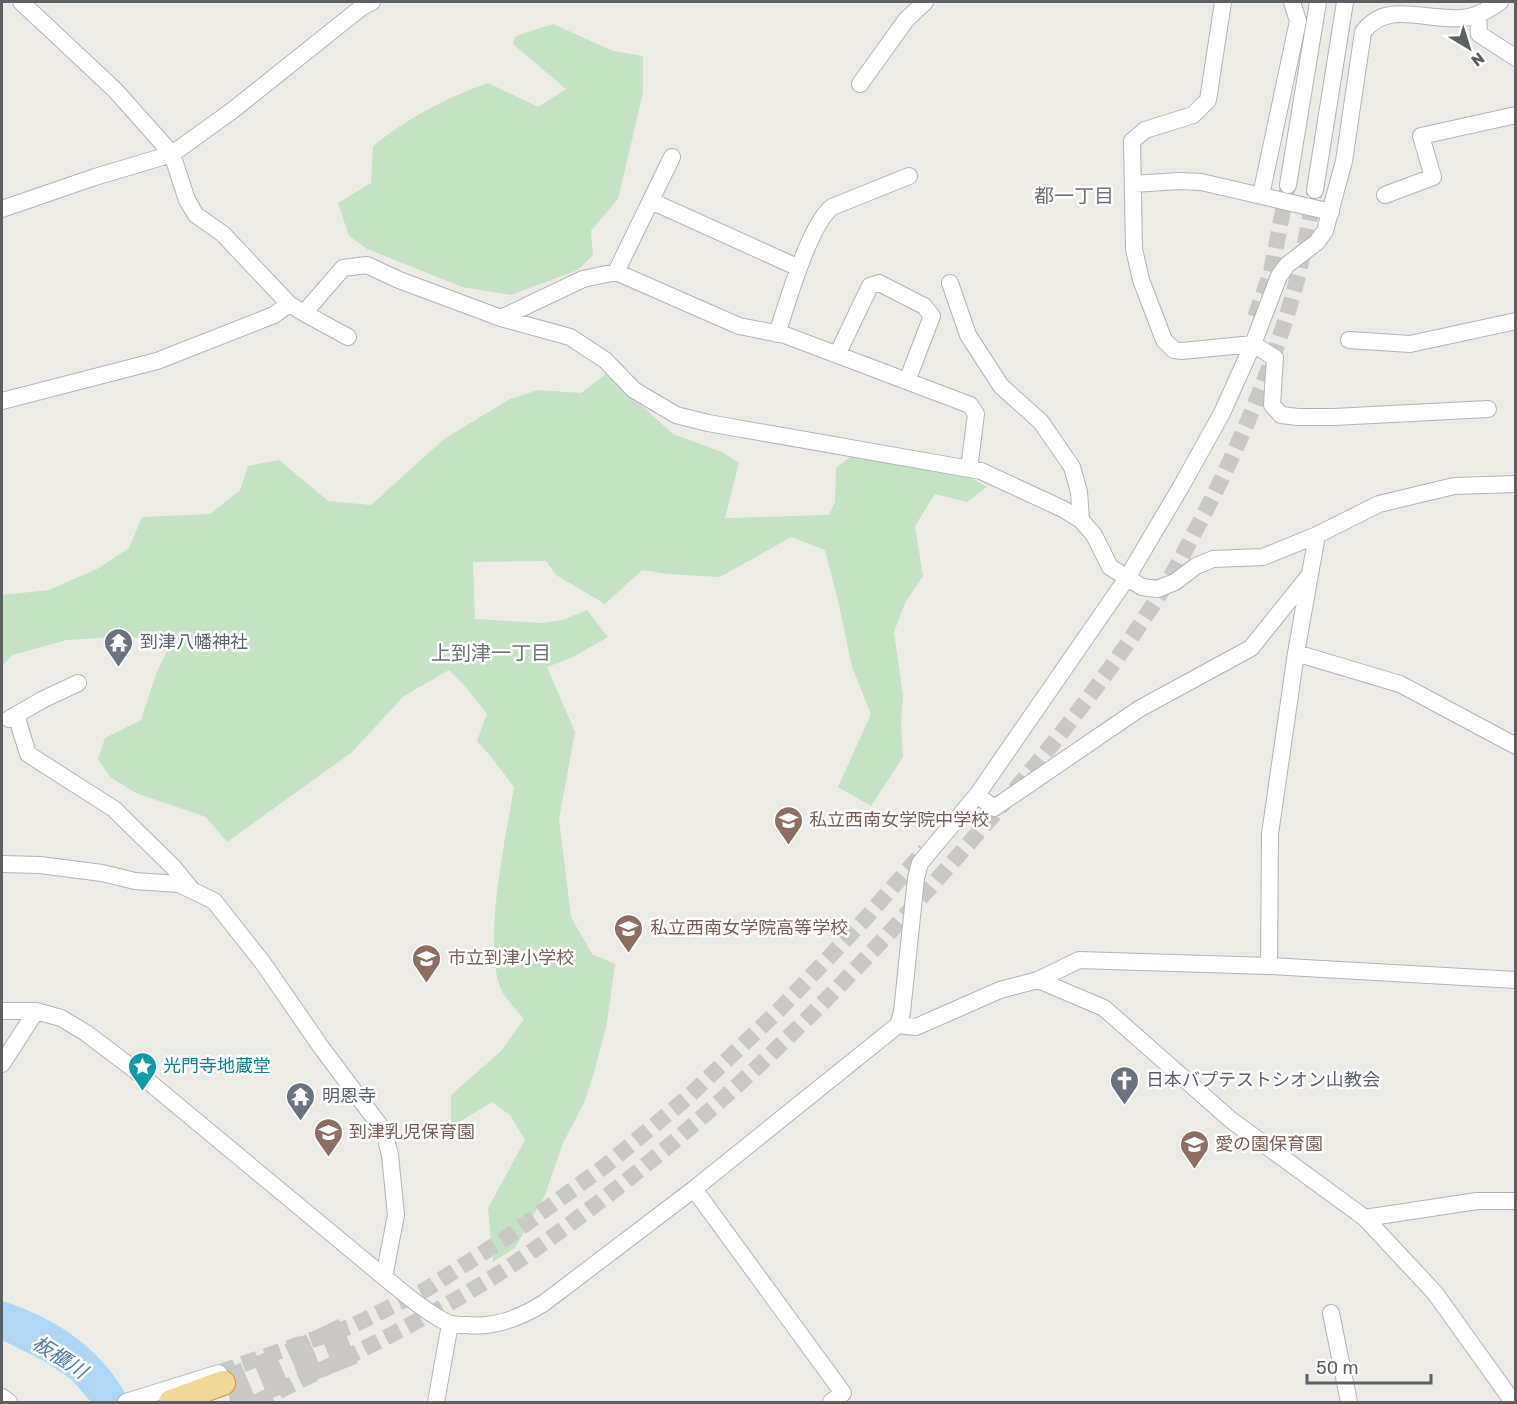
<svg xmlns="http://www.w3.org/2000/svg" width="1517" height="1404" viewBox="0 0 1517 1404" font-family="Rubik,'Noto Sans JP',sans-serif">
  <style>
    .green { fill: #c5e2c4 }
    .water { fill: #add7f5 }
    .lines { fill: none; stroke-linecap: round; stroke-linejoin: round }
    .minor-tunnel { stroke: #c9c8c4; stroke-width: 16; stroke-dasharray: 16 8; stroke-linecap: butt }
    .highway-tunnel { stroke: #c9c8c4; stroke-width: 24; stroke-dasharray: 24 12; stroke-linecap: butt }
    .minor-casing { stroke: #b2b5b8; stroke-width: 18 }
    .highway-casing { stroke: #d7971b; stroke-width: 26 }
    .minor { stroke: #fff; stroke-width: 16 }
    .highway { stroke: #f0d898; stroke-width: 24 }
    .labels { text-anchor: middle; stroke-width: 5; stroke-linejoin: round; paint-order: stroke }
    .worship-label { font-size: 18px; fill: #5b616d; stroke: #fff; text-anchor: start }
    .education-label { font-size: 18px; fill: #785e54; stroke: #fff; text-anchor: start }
    .culture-label { font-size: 18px; fill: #0d838f; stroke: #fff; text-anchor: start }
    .neighbourhood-label { font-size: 20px; fill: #6e7275; stroke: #fff }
    .water-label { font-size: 20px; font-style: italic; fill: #4c79a5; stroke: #fff }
  </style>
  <rect width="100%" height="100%" fill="#edebe5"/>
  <path class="green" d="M 553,24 L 613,51 L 643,56 L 643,93 L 618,199 L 591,231 L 593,255 L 578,270 L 511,295 L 462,287 L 367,249 L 349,236 L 338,203 L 371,183 L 373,146 C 410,117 443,99 488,83 L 538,107 L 566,89 L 513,44 L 516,36 Z
    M 606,374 L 673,434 L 722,452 L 739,463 L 725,518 L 829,515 L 835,502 L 836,468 L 851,456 L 966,475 L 987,487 L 967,502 L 935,494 L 915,526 L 923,576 L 905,603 L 894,632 L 903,696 L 901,723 L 903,757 L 871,806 L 838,787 L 871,714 L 852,667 L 839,605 L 825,550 L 791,537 L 720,577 L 668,574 L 642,570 L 605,604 L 556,575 L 546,561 L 473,562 L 475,619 L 542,623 L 563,620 L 587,610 L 608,637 L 571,658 L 547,667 L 575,732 L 559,819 L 571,917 L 592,954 L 615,964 L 607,1023 L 594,1073 L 584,1103 L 563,1143 L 545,1195 L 515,1248 L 493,1262 L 488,1208 L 525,1140 L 510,1115 L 492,1102 L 451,1127 L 451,1095 L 501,1051 L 524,1019 C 517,1010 506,1000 501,989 C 482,946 506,836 514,787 L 492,758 L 477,741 L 487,714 L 465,686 L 449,670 L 404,696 L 351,753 L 227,842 L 206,817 L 136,793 L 110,777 L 98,759 L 105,738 L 141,720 L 157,671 L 168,650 L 131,636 L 67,640 L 12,655 L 2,666 L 2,595 L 49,590 L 97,569 L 129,548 L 142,517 L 210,514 L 240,490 L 248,466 L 279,460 L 328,501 L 371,505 L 444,439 L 510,399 L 538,390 L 581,393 Z"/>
  <path class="water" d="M 2,1301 C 57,1318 104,1350 130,1402 L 91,1402 L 72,1380 L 46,1362 L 2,1340 Z"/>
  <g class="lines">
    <path class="minor-tunnel" d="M 1255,317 L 1271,272 L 1288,185
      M 220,1372 L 352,1326 L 425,1290 L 509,1236 L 605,1166 L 687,1098 L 778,1011 L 865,919 L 925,850
      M 257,1402 C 348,1356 443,1313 528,1254 C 679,1149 813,1021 934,883 C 1020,786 1102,690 1169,579 C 1181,560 1190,540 1201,520 C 1241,443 1278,356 1299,272 C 1305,245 1310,217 1315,190"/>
    <path class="highway-tunnel" d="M 223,1383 L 288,1356 L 352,1326
      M 231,1402 L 363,1348"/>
    <defs>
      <path id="minor" d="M 21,2 L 115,90 L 172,154 L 187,200 L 196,215 L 223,234 L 289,304 L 304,313 L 343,268 L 367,265 L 399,280 L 501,318 L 570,337 L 605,360 L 634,390 L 676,415 L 708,423 L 981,471 L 1063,509 L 1081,520 L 1094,535 L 1110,567 L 1142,587 L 1157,589 L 1175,582 L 1196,566 L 1213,559 L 1263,557 L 1317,535 L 1379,504 L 1454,486 L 1516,484
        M 1223,2 L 1208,100 L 1193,115 L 1145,130 L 1132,141 L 1134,249 L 1141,280 L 1164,340 L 1174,350 L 1182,351 L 1253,344 L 1275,358 L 1272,405 L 1281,415 L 1298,417 L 1334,417 L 1488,409
        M 1478,15 L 1479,34 L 1516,58
        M 860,84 L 906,20 L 925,2
        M 1133,184 L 1179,181 L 1201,182 L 1331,212
        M 1288,185 L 1318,2
        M 1315,190 L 1345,2
        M 1261,195 L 1298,21 L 1292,2
        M 1385,195 L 1433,177 L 1421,136 L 1516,115
        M 651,201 L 799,268
        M 2,209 L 95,177 L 172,154 L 233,110 L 362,7 L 372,2
        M 616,272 L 672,157
        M 950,283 L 968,335 L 1001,386 L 1041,422 L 1072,467 L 1079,492 L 1081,520
        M 304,313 L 348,337
        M 501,318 L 583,279 L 616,272 L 739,326 L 785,335 L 970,405 L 976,414 L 969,469
        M 777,334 C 787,304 809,225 832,207 L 909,176
        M 1349,340 L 1410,344 L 1516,321
        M 837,355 L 870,286 L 879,283 L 924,306 L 932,316 L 907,381
        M 2,401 L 157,361 L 274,315 L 289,304
        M 1296,653 L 1400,684 L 1516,746
        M 16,715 L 28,754 L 114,809 L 174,868 L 192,890
        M 9,719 L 42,700 L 78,683
        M 977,795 L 994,808 L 1139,709 L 1251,648 L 1308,577
        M 2,864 L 40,865 L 102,873 L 135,881 L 179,884 L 214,901 L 263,963 L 321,1047 L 384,1131 L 390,1155 L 396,1215 L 384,1277
        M 1269,966 L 1270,834 L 1296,653 L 1317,535
        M 1038,980 L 1104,1008 L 1231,1120 L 1365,1218 L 1435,1293 L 1513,1402
        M 2,1011 L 36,1011 L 61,1018 L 86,1033 L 131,1067 L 384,1277 C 404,1293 425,1312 448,1323 C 453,1325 460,1325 466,1325 C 495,1328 520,1318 544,1303 L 694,1189 L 898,1025 L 902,1012 L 916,878 L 920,863 L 977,795 L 1127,578 L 1182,485 L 1222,413 L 1253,344 L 1279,276 L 1287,265 L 1317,242 L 1325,231 L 1344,161 L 1363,32 C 1387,0 1423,21 1462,18 C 1476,17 1488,10 1500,2
        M 898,1025 L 916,1027 L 1000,990 L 1038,980 L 1079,960 L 1269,966 L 1516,980
        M 2,1064 L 36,1011
        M 694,1189 L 843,1393 L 831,1402
        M 1365,1218 L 1477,1201 L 1516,1201
        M 1331,1313 L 1349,1402
        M 2,1397 L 9,1402
        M 126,1402 L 219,1373
        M 436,1402 L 450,1324"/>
      <path id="highway" d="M 171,1402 L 223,1383"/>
    </defs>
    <use href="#minor" class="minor-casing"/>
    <use href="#highway" class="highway-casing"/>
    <use href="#minor" class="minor"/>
    <use href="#highway" class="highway"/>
  </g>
  <defs>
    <symbol id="temple-pin" viewBox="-11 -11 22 30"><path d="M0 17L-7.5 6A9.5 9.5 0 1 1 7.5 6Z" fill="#6b7280" stroke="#fff"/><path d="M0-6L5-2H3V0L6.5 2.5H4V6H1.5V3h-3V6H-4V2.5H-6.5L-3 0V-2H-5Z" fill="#fff"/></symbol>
    <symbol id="school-pin" viewBox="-11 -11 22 30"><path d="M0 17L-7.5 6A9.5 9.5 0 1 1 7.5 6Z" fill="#8d6e63" stroke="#fff"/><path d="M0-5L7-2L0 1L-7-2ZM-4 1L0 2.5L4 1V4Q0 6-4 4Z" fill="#fff"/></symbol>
    <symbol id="sight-pin" viewBox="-11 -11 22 30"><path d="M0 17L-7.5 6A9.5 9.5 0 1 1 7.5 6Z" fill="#0f9aa8" stroke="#fff"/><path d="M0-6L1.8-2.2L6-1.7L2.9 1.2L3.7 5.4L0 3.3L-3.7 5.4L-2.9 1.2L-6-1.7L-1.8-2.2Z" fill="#fff"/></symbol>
    <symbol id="church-pin" viewBox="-11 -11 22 30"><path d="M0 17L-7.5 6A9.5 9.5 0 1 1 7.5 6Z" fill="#6b7280" stroke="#fff"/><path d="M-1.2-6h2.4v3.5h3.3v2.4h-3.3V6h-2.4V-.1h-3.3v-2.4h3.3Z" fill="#fff"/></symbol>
  </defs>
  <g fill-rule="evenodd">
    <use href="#temple-pin" x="102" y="626" width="33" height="45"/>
    <use href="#school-pin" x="772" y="804" width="33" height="45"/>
    <use href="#school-pin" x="612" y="912" width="33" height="45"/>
    <use href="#school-pin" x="410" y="942" width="33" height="45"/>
    <use href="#sight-pin" x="126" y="1050" width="33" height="45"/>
    <use href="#church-pin" x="1108" y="1064" width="33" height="45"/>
    <use href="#temple-pin" x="284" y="1080" width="33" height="45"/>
    <use href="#school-pin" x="312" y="1116" width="33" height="45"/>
    <use href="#school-pin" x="1178" y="1128" width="33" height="45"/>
  </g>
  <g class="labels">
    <g class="worship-label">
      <text x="140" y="648">到津八幡神社</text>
      <text x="1146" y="1086">日本バプテストシオン山教会</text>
      <text x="322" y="1102">明恩寺</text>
    </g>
    <g class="education-label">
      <text x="809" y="826">私立西南女学院中学校</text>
      <text x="650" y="934">私立西南女学院高等学校</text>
      <text x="448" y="964">市立到津小学校</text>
      <text x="349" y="1138">到津乳児保育園</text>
      <text x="1215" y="1150">愛の園保育園</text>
    </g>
    <g class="culture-label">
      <text x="163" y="1072">光門寺地蔵堂</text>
    </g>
    <g class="neighbourhood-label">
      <text x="1074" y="203">都一丁目</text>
      <text x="491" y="660">上到津一丁目</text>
    </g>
    <g class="water-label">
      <text transform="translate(60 1357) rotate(33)" y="7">板櫃川</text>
    </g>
  </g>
  <rect width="1517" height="1404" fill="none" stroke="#5c6063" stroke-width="6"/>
  <g transform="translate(1469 48) rotate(142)" stroke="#ffffff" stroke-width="4.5" paint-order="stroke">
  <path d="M0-4.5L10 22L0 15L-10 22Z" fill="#5c6063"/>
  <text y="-9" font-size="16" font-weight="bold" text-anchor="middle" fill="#5c6063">N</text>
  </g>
  <path d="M1307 1374v9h124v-9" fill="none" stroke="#5c6063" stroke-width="3"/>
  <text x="1316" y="1374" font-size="18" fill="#5c6063" stroke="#ffffff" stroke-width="4.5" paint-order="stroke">50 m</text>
</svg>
